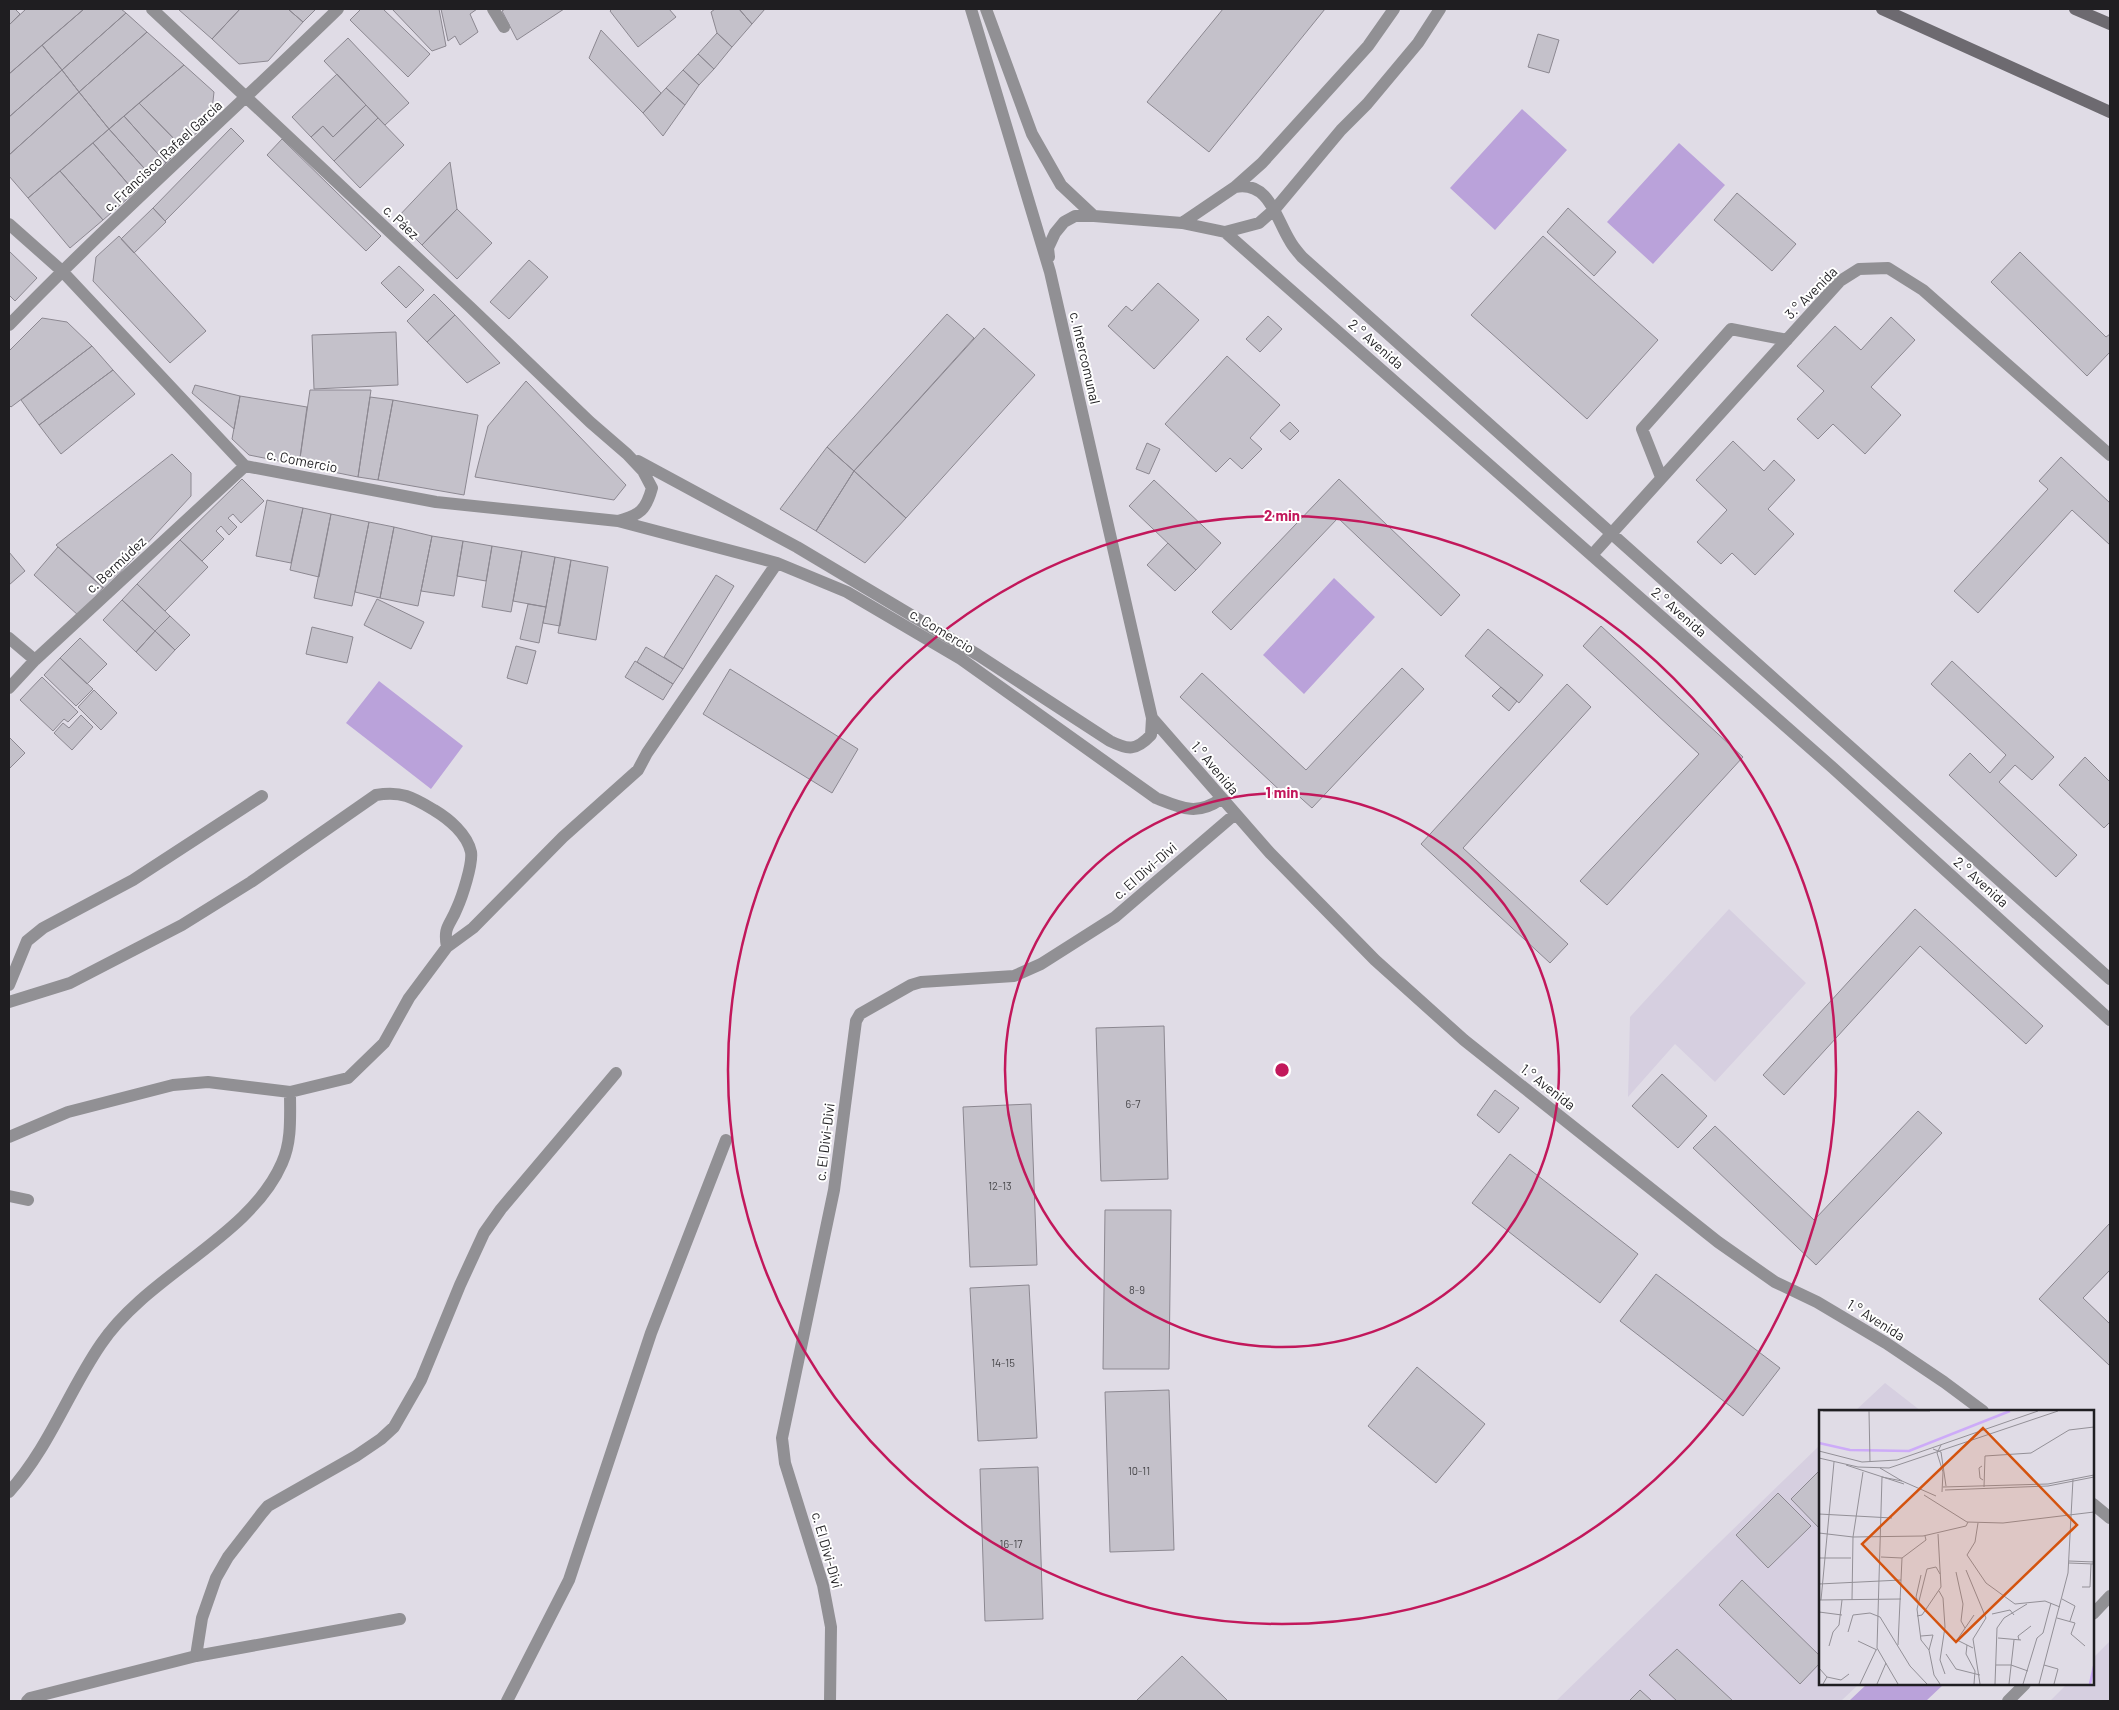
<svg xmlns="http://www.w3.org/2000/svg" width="2119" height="1710" viewBox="0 0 2119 1710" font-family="Barlow,sans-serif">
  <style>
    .built { fill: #d6cfe0 }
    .park { fill: #baa2da }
    .building { fill: #c4c1ca; stroke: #8c8891 }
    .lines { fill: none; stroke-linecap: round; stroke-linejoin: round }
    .street { stroke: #919094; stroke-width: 12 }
    .secondary { stroke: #6d6a70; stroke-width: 12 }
    .ring { fill: none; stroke: #c2185b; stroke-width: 2.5 }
    .labels { text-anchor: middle; stroke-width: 4; stroke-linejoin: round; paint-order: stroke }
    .number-label { font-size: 11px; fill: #48474b }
    .street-label { font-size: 14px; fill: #1f1e21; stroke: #fff }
    .inset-river { fill: none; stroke: #cdabf8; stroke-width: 2.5 }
    .inset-road { fill: none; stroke: #939097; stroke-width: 1 }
    .view { fill: #d4530e; fill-opacity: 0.15; stroke: #d4530e; stroke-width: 2.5 }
    .inset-edge { fill: none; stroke: #1f1e21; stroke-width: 2.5 }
    .centre { fill: #c2185b; stroke: #fff; stroke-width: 2.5 }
    .ring-label { font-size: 15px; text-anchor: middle; font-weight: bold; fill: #c2185b; stroke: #fff; stroke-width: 4; stroke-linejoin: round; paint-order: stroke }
  </style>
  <rect width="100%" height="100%" fill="#e0dce6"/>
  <path class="built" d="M 1729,909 L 1806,983 L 1715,1082 L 1675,1044 L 1628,1097 L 1630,1017 Z
    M 1885,1383 L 1921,1411 L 1855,1411 Z
    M 1820,1445 L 1820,1684 L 1859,1684 L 1841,1701 L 1556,1701 Z
    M 2110,1641 L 2110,1701 L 2050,1701 L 2067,1684 L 2093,1684 L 2093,1658 Z"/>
  <path class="park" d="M 1522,109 L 1567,150 L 1495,230 L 1450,188 Z
    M 1679,143 L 1725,185 L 1653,264 L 1607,222 Z
    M 1334,578 L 1375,617 L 1304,694 L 1263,655 Z
    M 379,681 L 463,746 L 431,789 L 346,723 Z
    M 1867,1684 L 1944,1684 L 1926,1701 L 1849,1701 Z"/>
  <path class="building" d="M 9,9 L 15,9 L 20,14 L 9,25 Z
    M 26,9 L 84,9 L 9,74 L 9,25 Z
    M 84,9 L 121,9 L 126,13 L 62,70 L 42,45 Z
    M 178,9 L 240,9 L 212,39 Z
    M 240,9 L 288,9 L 303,22 L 268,61 L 239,64 L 212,39 Z
    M 288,9 L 316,9 L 303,22 Z
    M 361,9 L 383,9 L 430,54 L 408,77 L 350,20 Z
    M 392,9 L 439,9 L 446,46 L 432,51 Z
    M 441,9 L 477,9 L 470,14 L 478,32 L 460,45 L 455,36 L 448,41 Z
    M 505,9 L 564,9 L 517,40 L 502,11 Z
    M 612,9 L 669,9 L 676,17 L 638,47 L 610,11 Z
    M 715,9 L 739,9 L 752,24 L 732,47 L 717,33 L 711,12 Z
    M 739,9 L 765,9 L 752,24 Z
    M 1223,9 L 1325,9 L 1209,152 L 1147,102 Z
    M 126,13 L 147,32 L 79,92 L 62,70 Z
    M 601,30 L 661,93 L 643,113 L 589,58 Z
    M 147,32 L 184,65 L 109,129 L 79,92 Z
    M 717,33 L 732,47 L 714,69 L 698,54 Z
    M 1538,34 L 1559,40 L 1549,73 L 1528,67 Z
    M 348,38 L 409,103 L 385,125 L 324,61 Z
    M 42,45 L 62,70 L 9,117 L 9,74 Z
    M 698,54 L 714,69 L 699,85 L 683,70 Z
    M 184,65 L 214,92 L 211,119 L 182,147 L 139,103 Z
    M 62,70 L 79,92 L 9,155 L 9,117 Z
    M 683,70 L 699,85 L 685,105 L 666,88 Z
    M 337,74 L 366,105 L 333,137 L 323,126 L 311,137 L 292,117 Z
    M 666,88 L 685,105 L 663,136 L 643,113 Z
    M 79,92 L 109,129 L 28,198 L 9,176 L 9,155 Z
    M 139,103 L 182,147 L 166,163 L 124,116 Z
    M 366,105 L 378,118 L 334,161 L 311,137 L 323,126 L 333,137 Z
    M 124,116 L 166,163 L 152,177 L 109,129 Z
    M 378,118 L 404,145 L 360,188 L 334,161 Z
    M 231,128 L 244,141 L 165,221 L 153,208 Z
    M 109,129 L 152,177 L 135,192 L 93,143 Z
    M 282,139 L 381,236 L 366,251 L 267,155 Z
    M 93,143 L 135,192 L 103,220 L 60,171 Z
    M 450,162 L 457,209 L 422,245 L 396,219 Z
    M 60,171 L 103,220 L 70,248 L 28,198 Z
    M 1737,193 L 1796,244 L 1772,271 L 1714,220 Z
    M 153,208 L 166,222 L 134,253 L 121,239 Z
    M 1568,208 L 1616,252 L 1594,276 L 1547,232 Z
    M 457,209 L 492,243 L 457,279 L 422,245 Z
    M 119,236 L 206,331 L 170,363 L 93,281 L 96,257 Z
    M 1543,236 L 1658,340 L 1587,419 L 1471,315 Z
    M 9,251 L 37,278 L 15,301 L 9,295 Z
    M 2020,252 L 2106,337 L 2110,334 L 2110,352 L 2087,376 L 1991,282 Z
    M 529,260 L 548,277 L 509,319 L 490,302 Z
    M 399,266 L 424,290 L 406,308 L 381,283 Z
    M 1158,283 L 1199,320 L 1154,369 L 1108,326 L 1126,306 L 1132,311 Z
    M 434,294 L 455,315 L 427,342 L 407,321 Z
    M 947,314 L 974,338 L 854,471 L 827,447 Z
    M 455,315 L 500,363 L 467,383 L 427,342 Z
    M 1268,316 L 1282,329 L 1260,352 L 1246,339 Z
    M 1891,317 L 1915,340 L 1871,387 L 1901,415 L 1865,454 L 1833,424 L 1818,439 L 1797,419 L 1824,391 L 1797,366 L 1835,326 L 1861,350 Z
    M 42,318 L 67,322 L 92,346 L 11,407 L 9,405 L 9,351 Z
    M 984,328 L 1035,375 L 906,518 L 854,471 Z
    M 396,332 L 398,385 L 314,389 L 312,335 Z
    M 92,346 L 113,370 L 39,425 L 21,400 Z
    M 1227,356 L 1280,405 L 1250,438 L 1262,449 L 1242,469 L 1230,458 L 1216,472 L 1165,424 Z
    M 113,370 L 135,394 L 61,454 L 39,425 Z
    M 526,381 L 626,485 L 614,500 L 475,477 L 488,426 Z
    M 195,385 L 240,396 L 234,429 L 192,393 Z
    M 310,390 L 371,390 L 358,477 L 299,465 Z
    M 240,396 L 307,407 L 299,465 L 249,455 L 232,439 Z
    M 370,397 L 393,400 L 378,480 L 358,477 Z
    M 393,400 L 478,415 L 464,495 L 378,480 Z
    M 1290,422 L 1299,431 L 1290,440 L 1280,431 Z
    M 1733,441 L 1764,471 L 1774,460 L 1795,480 L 1768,509 L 1794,534 L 1755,575 L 1732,553 L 1721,564 L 1697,542 L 1727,510 L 1696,480 Z
    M 1147,443 L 1160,449 L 1149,474 L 1136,469 Z
    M 827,447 L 854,471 L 816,531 L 780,509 Z
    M 172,454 L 191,473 L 191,496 L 105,589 L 56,545 Z
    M 2061,457 L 2110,503 L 2110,545 L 2072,510 L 1978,613 L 1954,591 L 2048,489 L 2039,481 Z
    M 854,471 L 906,518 L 865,563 L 816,531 Z
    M 242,479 L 264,501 L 241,523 L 233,514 L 228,518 L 237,527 L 229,535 L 221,526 L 216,531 L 224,539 L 202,561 L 180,540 Z
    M 1339,479 L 1460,595 L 1441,616 L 1338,518 L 1231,630 L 1212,612 Z
    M 1154,480 L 1221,543 L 1196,570 L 1129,506 Z
    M 267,500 L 303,508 L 291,563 L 256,556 Z
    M 303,508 L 331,514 L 319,577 L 290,570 Z
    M 331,514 L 369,522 L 352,606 L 314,598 Z
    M 369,522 L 394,527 L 380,598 L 355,592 Z
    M 394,527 L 432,536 L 418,606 L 380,598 Z
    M 432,536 L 463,541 L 454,596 L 421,591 Z
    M 180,540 L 208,567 L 165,611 L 137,584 Z
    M 463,541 L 492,546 L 486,581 L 457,576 Z
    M 1168,543 L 1196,570 L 1175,591 L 1147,565 Z
    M 492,546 L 522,551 L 511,612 L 482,607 Z
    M 58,547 L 103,588 L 79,616 L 34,575 Z
    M 522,551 L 555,557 L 546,607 L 513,601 Z
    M 9,552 L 25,571 L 9,585 Z
    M 555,557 L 571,560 L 560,626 L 543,623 Z
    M 571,560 L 608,567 L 596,640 L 558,633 Z
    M 716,575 L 734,586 L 683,669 L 664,657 Z
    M 137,584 L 170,616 L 155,631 L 122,600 Z
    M 377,599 L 424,622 L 411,649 L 364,625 Z
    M 122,600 L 155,631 L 136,652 L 103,620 Z
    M 528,604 L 546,607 L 539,643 L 520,639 Z
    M 170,616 L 190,635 L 175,650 L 155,631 Z
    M 1601,626 L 1743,757 L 1607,905 L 1580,881 L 1699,754 L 1583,646 Z
    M 312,627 L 353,637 L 347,663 L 306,654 Z
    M 1488,629 L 1543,675 L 1519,703 L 1465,656 Z
    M 155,631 L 175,650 L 156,671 L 136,652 Z
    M 80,638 L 107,664 L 87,684 L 60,658 Z
    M 516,646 L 536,651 L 527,684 L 507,678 Z
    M 646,647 L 683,669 L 673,684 L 637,662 Z
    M 60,658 L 93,689 L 76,706 L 44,675 Z
    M 635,661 L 673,684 L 663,700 L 625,677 Z
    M 1952,661 L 2054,757 L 2032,780 L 2015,765 L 1999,782 L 2077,855 L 2056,877 L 1949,775 L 1970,753 L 1990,773 L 2006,755 L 1931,684 Z
    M 1402,668 L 1424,689 L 1312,808 L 1293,791 L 1287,797 L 1180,697 L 1202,673 L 1306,770 Z
    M 730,669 L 858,749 L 832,793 L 703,714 Z
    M 42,677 L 78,712 L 68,722 L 64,719 L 53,731 L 20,700 Z
    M 1567,684 L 1591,707 L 1463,848 L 1568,944 L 1550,963 L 1421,844 Z
    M 1501,687 L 1517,701 L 1509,711 L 1492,696 Z
    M 94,690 L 117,713 L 101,730 L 78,707 Z
    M 81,715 L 93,727 L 72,750 L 54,733 L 63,723 L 69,728 Z
    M 9,737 L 25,753 L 9,769 Z
    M 2085,757 L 2110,782 L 2110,822 L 2104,828 L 2059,785 Z
    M 1915,909 L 2043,1026 L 2026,1044 L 1920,946 L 1784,1095 L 1763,1075 Z
    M 1164,1026 L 1168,1179 L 1101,1181 L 1096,1028 Z
    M 1662,1074 L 1707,1116 L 1678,1148 L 1632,1106 Z
    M 1495,1090 L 1519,1108 L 1499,1133 L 1477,1115 Z
    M 1031,1104 L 1037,1265 L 970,1267 L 963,1107 Z
    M 1918,1111 L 1942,1133 L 1816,1265 L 1693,1148 L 1715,1126 L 1814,1220 Z
    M 1510,1154 L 1638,1254 L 1600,1303 L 1472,1203 Z
    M 1105,1210 L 1171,1210 L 1169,1369 L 1103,1369 Z
    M 2110,1223 L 2110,1270 L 2083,1298 L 2110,1324 L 2110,1366 L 2039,1299 Z
    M 1656,1274 L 1780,1368 L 1743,1416 L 1620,1321 Z
    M 1029,1285 L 1037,1438 L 978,1441 L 970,1288 Z
    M 1417,1367 L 1485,1424 L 1436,1483 L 1368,1426 Z
    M 1169,1390 L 1174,1550 L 1110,1552 L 1105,1392 Z
    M 1038,1467 L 1043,1619 L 985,1621 L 980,1469 Z
    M 1820,1470 L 1820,1529 L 1791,1499 Z
    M 1778,1493 L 1811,1526 L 1768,1568 L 1736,1535 Z
    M 1742,1580 L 1820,1656 L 1820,1663 L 1800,1684 L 1719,1605 Z
    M 1677,1649 L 1733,1701 L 1677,1701 L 1649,1675 Z
    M 1182,1656 L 1228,1701 L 1136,1701 Z
    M 1640,1690 L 1652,1701 L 1629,1701 Z"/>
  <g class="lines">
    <path class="street" d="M 493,9 L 504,27
      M 986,9 L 1032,134 L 1061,185 L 1094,216
      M 1235,187 C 1269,180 1276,219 1290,241 C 1293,247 1298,252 1302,257 L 2110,979
      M 1182,223 L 1235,187 L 1262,163 L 1368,46 L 1394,9
      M 9,224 L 62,271 L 245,466 L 436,502 L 618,521 C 640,515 646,510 652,488 L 643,471 L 627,454 L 590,422 L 470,307 L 152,9
      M 1225,232 L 1833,768 L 2110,1020
      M 1049,257 L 1048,248 L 1055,233 L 1064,222 L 1075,216 L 1094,216 L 1182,223 L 1225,232 L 1259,223 L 1275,209 L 1341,130 L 1367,104 L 1418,43 L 1440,9
      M 9,325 C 115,216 229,115 338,9
      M 638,461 L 797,547 L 978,655 L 1110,741 C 1128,750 1136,751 1151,735 L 1152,718 L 1050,272 L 971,9
      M 1661,477 L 1642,429 L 1731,329 L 1787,340
      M 618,521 L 777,563 L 847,592 L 961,659 L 1156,798 C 1181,808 1197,816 1221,799
      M 1592,555 L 1840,281 L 1859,269 L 1888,268 L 1923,290 L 2110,455
      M 9,638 L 35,660
      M 9,688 L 35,660 L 245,466
      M 1152,718 L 1270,853 L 1375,960 L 1464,1040 L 1718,1242 L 1775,1282 L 1817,1302 L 1886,1343 L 1944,1382 L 1983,1411
      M 9,985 L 27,941 L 43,928 L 133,880 L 262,796
      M 9,1002 L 70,983 L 182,925 L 251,882 L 376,795 C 402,791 412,797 434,810 C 449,819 467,834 471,852 C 473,864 462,897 457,908 C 450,926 443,926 447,947
      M 9,1137 L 68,1112 L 173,1085 L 208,1082 L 290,1092 L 348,1078 L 384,1043 L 409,998 L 447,947 L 473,928 L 563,837 L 638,770 L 647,753 L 777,563
      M 9,1196 L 28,1200
      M 9,1492 C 49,1448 68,1392 101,1344 C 147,1275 250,1237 282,1163 C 292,1141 290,1116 290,1092
      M 2093,1504 L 2110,1518
      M 2093,1614 L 2110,1596
      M 196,1656 L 202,1618 L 216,1578 L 228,1557 L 262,1513 L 268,1506 L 356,1456 L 381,1439 L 394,1427 L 421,1380 L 460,1285 L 484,1233 L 501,1209 L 616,1073
      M 27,1701 L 30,1698 L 196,1656 L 400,1619
      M 507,1701 L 569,1580 L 651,1333 L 726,1140
      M 830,1701 L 831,1627 L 823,1585 L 785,1463 L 782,1438 L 834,1190 L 856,1021 L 860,1014 L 911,985 L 921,982 L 1014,976 L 1041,964 L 1115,917 L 1234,815
      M 2008,1701 L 2025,1684"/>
    <path class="secondary" d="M 1882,9 L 2110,112
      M 2075,9 L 2110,24"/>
  </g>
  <g class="ring">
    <circle cx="1282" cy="1070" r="277"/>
    <circle cx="1282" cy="1070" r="554"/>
  </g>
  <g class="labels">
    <g class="number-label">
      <text x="1133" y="1108">6-7</text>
      <text x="1000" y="1190">12-13</text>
      <text x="1137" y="1294">8-9</text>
      <text x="1003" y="1367">14-15</text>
      <text x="1139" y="1475">10-11</text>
      <text x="1011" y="1548">16-17</text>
    </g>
    <g class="street-label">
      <text transform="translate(163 156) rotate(-43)" y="5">c. Francisco Rafael García</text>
      <text transform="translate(401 222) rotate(43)" y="5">c. Páez</text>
      <text transform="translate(1811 293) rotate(-45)" y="5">3.° Avenida</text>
      <text transform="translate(1376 344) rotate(41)" y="5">2.° Avenida</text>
      <text transform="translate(1085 358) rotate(77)" y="5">c. Intercomunal</text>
      <text transform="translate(302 461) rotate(11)" y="5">c. Comercio</text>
      <text transform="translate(116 565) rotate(-43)" y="5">c. Bermúdez</text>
      <text transform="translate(1679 612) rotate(41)" y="5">2.° Avenida</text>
      <text transform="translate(942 631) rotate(31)" y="5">c. Comercio</text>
      <text transform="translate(1215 768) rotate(50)" y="5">1.° Avenida</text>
      <text transform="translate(1145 871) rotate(-41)" y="5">c. El Divi-Divi</text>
      <text transform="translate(1981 882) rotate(42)" y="5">2.° Avenida</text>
      <text transform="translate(1548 1087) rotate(38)" y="5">1.° Avenida</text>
      <text transform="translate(825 1142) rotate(-83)" y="5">c. El Divi-Divi</text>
      <text transform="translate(1876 1320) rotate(32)" y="5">1.° Avenida</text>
      <text transform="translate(827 1550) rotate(74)" y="5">c. El Divi-Divi</text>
    </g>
  </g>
  <g transform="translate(1819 1410)">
    <rect width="275" height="275" fill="#e0dce6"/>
    <path class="inset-river" d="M 0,33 L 31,40 L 90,41 L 191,1M 271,274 L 275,256"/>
    <path class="inset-road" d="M 4,1 L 111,1M 50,1 L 51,52M 122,35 L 118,43 L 124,62 L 123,82M 114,39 L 122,42 L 127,76M 0,41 L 43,52 L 78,50 L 219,1M 0,48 L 39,57 L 70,58 L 239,1M 27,55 L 85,74M 163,56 L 160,58 L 161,68 L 164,70M 61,58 L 83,71M 124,77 L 229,74 L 275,65M 165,77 L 166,46 L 212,43 L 250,20 L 275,17M 126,80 L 229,76 L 275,67M 105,85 L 148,112 L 184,113 L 275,102M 0,104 L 73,108M 159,113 L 156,132 L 148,145 L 167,173 L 196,194 L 226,191 L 241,197M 0,123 L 34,127 L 104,126 L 147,116 L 149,112M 62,147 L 83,148 L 107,130 L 106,126M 0,148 L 32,148M 250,151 L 275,152M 250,153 L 275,154M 147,160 L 167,208 L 154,229 L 161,274M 137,162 L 144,194 L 142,211 L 146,218M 121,164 L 117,157 L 108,159 L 98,199 L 102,230 L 110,240 L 115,265 L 121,274M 0,174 L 82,170M 263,177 L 271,177 L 272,154M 120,181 L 124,188 L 126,217 L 121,250 L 126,264M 243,189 L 256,196 L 251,211M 0,190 L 82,189M 2,190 L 15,52M 33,190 L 34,127 L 44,62M 99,192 L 97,187 L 102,165M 0,202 L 23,205M 173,204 L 191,200 L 195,205M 98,206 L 103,205 L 122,177 L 119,124M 238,208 L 256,213 L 252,224 L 266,236M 20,215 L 23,190M 29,222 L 34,205 L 51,203 L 61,207 L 91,256 L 108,274M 102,226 L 114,225 L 110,240M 179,228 L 202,230M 200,230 L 199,226 L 212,216M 39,231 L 58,240M 79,235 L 83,148M 148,235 L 147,244 L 156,261 L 155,274M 10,236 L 14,222 L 20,215M 154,238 L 138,230 L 155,205M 127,244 L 137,259 L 161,265M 177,255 L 192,255 L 209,261M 225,255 L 239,259 L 235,274M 0,258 L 8,267 L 4,274M 8,267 L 22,270 L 30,264M 41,274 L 57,240M 58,274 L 67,253M 79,274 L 58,238 L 63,67 L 83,71 L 117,86M 176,274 L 178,218 L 185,208 L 208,194M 190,274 L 195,230M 204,274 L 218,228 L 224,223 L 232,193M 220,274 L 249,163 L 254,69"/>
    <path class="view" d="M 164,18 L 258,115 L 137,232 L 43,134 Z"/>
    <rect width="275" height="275" class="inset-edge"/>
  </g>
  <circle cx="1282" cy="1070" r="8" class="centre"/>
  <g class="ring-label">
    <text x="1282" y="521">2 min</text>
    <text x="1282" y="798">1 min</text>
  </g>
  <rect width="2119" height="1710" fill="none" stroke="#1f1e21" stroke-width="20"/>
</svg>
